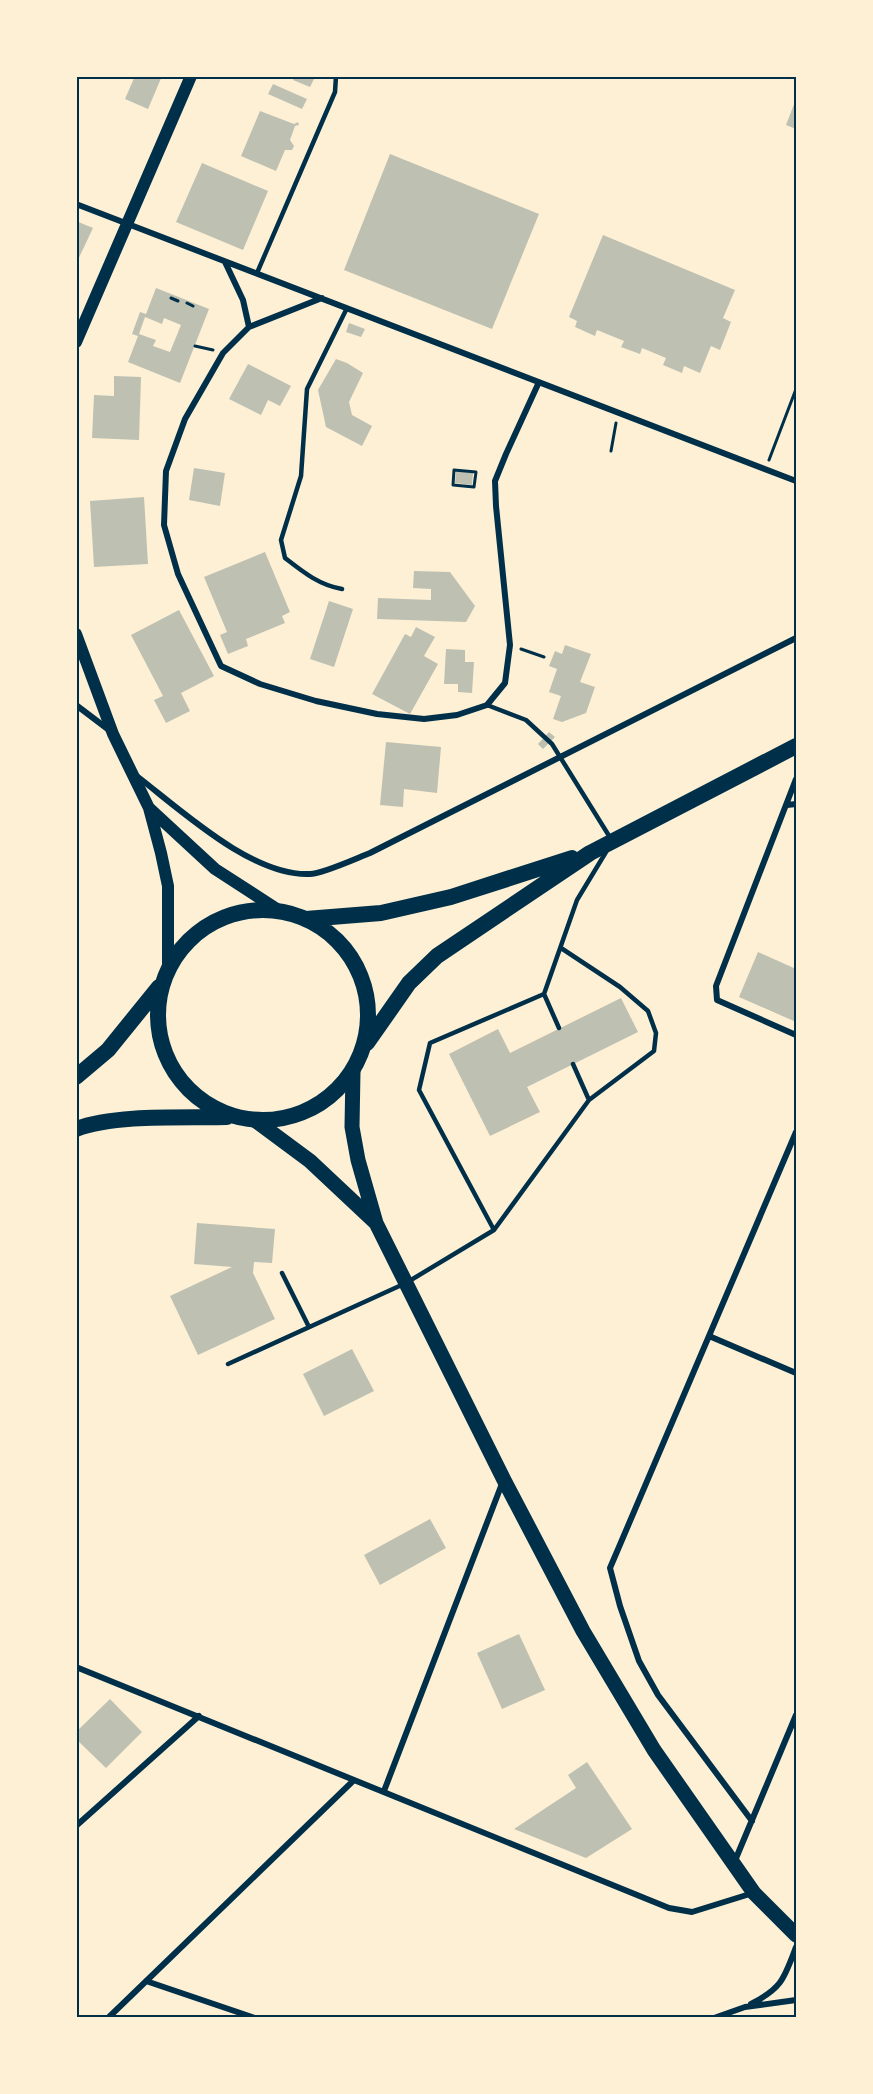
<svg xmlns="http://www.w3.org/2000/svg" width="873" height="2094" viewBox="0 0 873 2094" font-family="'PT Sans',sans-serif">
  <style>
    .building { fill: #bec0b2; fill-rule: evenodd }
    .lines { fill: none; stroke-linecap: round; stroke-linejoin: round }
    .path { stroke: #003049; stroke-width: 3 }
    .service { stroke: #003049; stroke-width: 4.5 }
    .minor { stroke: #003049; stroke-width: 6 }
    .secondary { stroke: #003049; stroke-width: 12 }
    .primary { stroke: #003049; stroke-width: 15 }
    .trunk { stroke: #003049; stroke-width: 16 }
    .neatline { fill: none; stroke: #003049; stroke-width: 2 }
  </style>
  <rect width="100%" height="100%" fill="#fdf0d5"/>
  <path class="building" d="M 135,76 L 162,76 L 148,109 L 125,99 Z
    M 295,76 L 314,76 L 315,77 L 310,87 L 293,80 Z
    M 273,84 L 307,99 L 302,109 L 268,94 Z
    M 796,99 L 796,129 L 786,125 Z
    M 260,111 L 294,124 L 298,122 L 299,125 L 295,126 L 290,140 L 294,146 L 292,150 L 285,150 L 276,171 L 241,156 Z
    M 390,154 L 539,214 L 492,329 L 344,270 Z
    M 202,163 L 268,191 L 243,250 L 176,222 Z
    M 76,221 L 93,228 L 76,264 Z
    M 603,235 L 735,290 L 723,318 L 731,322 L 720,350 L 711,346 L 700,373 L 684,366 L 682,373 L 663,365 L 666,358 L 642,348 L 640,354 L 621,347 L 624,341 L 597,330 L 595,336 L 575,327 L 577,321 L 569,317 Z
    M 156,288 L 209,309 L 180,383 L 128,362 L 138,336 L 132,334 L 140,312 L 146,314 ZM 145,317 L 162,324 L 164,318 L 181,325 L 170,352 L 153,346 L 156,340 L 139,334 Z
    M 349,323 L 365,329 L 361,337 L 346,332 Z
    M 336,359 L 347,363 L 363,373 L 349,402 L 352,415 L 372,426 L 362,446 L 326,427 L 318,390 Z
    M 248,364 L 291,386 L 280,406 L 268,400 L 261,415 L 229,399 Z
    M 114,376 L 141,377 L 139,440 L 92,438 L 94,395 L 114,396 Z
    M 194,468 L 225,473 L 220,506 L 189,500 Z
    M 456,471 L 473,473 L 472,485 L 455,483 Z
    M 144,497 L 148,564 L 94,567 L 90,501 Z
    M 265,552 L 290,612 L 282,616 L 285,623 L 246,639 L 248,646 L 228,654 L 220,635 L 227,632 L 204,577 Z
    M 414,571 L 450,572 L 475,606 L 466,622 L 377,619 L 378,598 L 431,600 L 431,589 L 413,588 Z
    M 329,601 L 353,609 L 334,667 L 310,659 Z
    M 179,610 L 214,676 L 181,693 L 190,711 L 166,723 L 154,700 L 163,696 L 131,635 Z
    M 416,627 L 435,637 L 424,656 L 438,664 L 410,714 L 372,694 L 405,634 L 411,637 Z
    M 565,645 L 591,654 L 580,682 L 595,687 L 586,713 L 562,722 L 553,719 L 561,696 L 549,692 L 557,669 L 549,666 L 555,651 L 562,654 Z
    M 446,649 L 465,650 L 465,662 L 474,662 L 472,693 L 458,692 L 458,684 L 444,684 Z
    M 549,732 L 555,737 L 543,749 L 538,744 Z
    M 386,742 L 441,747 L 437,793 L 404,789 L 403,807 L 380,805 Z
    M 758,952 L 796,969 L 796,1022 L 739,997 Z
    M 621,998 L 638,1032 L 527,1087 L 540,1112 L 490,1136 L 449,1054 L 498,1029 L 510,1053 Z
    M 197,1223 L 275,1229 L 272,1263 L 254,1262 L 253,1273 L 275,1319 L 198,1355 L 170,1296 L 232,1267 L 194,1264 Z
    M 352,1349 L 374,1391 L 324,1416 L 303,1374 Z
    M 430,1519 L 446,1548 L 380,1585 L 364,1555 Z
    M 519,1634 L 545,1690 L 502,1709 L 477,1653 Z
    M 110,1699 L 142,1732 L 106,1768 L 76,1739 L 76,1732 Z
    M 587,1762 L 632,1829 L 586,1858 L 514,1829 L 576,1788 L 568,1775 Z"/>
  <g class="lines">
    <path class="path" d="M 171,298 L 178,301
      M 187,303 L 193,306
      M 195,346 L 213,350
      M 611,451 L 616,423
      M 769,460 L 796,389
      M 454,470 L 476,472 L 474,487 L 453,485 Z
      M 521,649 L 544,657"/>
    <path class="service" d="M 257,273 L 335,92 L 336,76
      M 342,589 C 319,585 303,572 285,558 L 281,540 L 301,476 L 307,389 L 347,308
      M 487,705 L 526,720 L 552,744 L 611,839
      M 561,948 L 620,987 L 648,1011 L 656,1033 L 654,1051 L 589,1100
      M 559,1028 L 544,994 L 577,900 L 606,852
      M 494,1230 L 419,1090 L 430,1043 L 544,994
      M 282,1273 L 309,1327
      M 228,1364 L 406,1283 L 494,1230 L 589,1100 L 573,1064"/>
    <path class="minor" d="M 76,204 L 796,481
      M 225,262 L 243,300 L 249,327
      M 322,298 L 249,327 L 223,353 L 185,419 L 166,471 L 164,525 L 178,574 L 221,666 L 260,684 L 316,701 L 377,714 L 424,719 L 457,715 L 487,705 L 505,683 L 510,645 L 496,506 L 495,481 L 506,454 L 539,382
      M 76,705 L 109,730
      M 138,777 C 182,811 253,877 310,874 C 322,874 357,858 370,853 L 796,638
      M 796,779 L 716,986 L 717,1000 L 796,1035
      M 787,805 L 796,804
      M 709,1336 L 796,1373
      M 76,1667 L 669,1908 L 692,1912 L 753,1893
      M 384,1791 L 503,1481
      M 752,1821 L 658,1695 L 639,1661 L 620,1606 L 610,1568 L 796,1132
      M 76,1826 L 199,1716
      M 734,1863 L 796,1715
      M 146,1981 L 255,2018
      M 751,2004 C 782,1988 784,1979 796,1947
      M 108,2018 L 354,1780
      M 714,2018 L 745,2007 L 796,2000"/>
    <path class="secondary" d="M 76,342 L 191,76
      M 76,634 L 113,734 L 149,808 L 161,853 L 168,886 L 168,967
      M 149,808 L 215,869 L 280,911"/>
    <path class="primary" d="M 353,1071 L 352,1127 L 358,1160 L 376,1223 L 504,1480 L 583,1631 L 654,1750 L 754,1893 L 796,1935
      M 256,1121 L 310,1161 L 375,1222"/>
    <path class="trunk" d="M158 1015a105 105 0 1 1 210 0a105 105 0 1 1-210 0Z
      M 306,919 L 381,913 L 451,897 L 572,858
      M 367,1043 L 409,983 L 437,956 L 590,853 L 796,746
      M 76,1077 L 108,1050 L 159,987
      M 76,1129 C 116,1114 184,1118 227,1117"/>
  </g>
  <rect width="873" height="2094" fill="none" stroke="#fdf0d5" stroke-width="156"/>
  <rect x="78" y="78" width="717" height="1938" class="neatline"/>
</svg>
